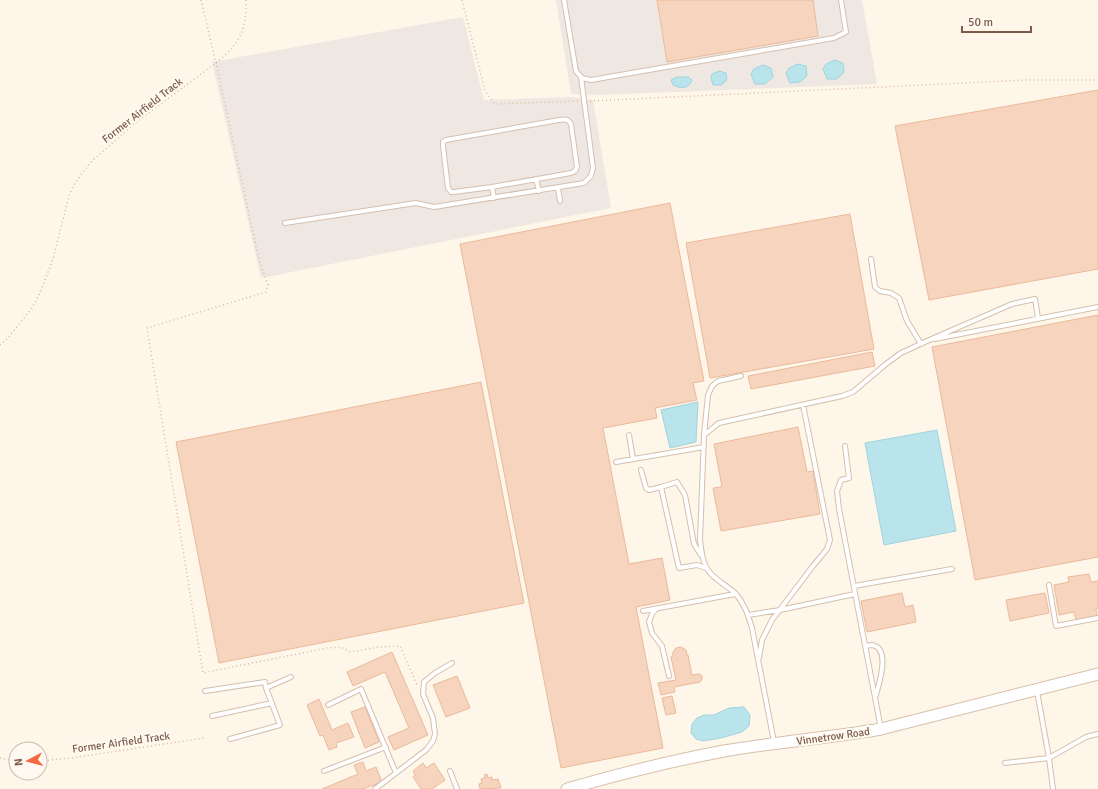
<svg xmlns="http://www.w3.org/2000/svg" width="1098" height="789" viewBox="0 0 1098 789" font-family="Signika,sans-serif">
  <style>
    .industrial { fill: #efe8e2 }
    .water { fill: #bae4eb; stroke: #9fd4de }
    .building { fill: #f7d4bd; stroke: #ebb99b }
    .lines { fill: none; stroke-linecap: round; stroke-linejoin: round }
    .lane-casing { stroke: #d5bfaf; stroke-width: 6 }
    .secondary-casing { stroke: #d8bfab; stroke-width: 13 }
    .path { stroke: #ddb69f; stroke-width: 1.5; stroke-dasharray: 1 3; stroke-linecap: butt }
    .lane { stroke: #fff; stroke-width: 4 }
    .secondary { stroke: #fff; stroke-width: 11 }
    .labels { text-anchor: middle; stroke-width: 4; stroke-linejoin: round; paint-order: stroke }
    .street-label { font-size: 11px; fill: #7c5b48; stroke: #fff9f1 }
  </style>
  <rect width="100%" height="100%" fill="#fef6e8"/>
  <path class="industrial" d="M 556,0 L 862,0 L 877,84 L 596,95 L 571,94 Z
    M 463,17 L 484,100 L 572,97 L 593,100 L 611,208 L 261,278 L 212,62 Z"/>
  <path class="water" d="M 835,60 L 843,63 L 844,72 L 837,79 L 827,79 L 823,69 L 826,64 Z
    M 798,64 L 806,66 L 807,76 L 800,82 L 790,83 L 786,73 L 789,68 Z
    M 763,65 L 771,68 L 773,77 L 765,84 L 755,84 L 751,74 L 754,69 Z
    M 719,71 L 726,73 L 727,80 L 721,85 L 713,85 L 711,78 L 712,74 Z
    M 677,77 L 688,77 L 692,80 C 689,89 681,89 673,85 L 671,80 Z
    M 698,402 L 696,442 L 670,448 L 661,410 Z
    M 937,430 L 956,531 L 884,545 L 865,443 Z
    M 744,707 L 750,715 L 749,726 L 742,732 L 721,738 L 703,741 L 696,739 L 691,733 L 692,724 L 697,718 L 704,715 L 714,715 L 729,708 Z"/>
  <path class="building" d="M 657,0 L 813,0 L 818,36 L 667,62 Z
    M 1098,90 L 1098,269 L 929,300 L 895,126 Z
    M 670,203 L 704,381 L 693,383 L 697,400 L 655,408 L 657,418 L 603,428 L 629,564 L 662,558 L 670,600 L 636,607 L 663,748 L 561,768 L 460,244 Z
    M 850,214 L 874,349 L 710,378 L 686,243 Z
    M 1098,315 L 1098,557 L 975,580 L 932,347 Z
    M 872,352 L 875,366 L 751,389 L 748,376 Z
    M 481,382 L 524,603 L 219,663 L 176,442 Z
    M 798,427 L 807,472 L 813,471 L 820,514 L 721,531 L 713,488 L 722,487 L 714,444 Z
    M 1089,574 L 1091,582 L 1098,581 L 1098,608 L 1096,609 L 1097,616 L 1076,620 L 1074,612 L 1059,615 L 1054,585 L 1069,582 L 1068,577 Z
    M 902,593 L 905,607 L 913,605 L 916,622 L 867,632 L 861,601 Z
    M 1045,593 L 1049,613 L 1010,621 L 1006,600 Z
    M 681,647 L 686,650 L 687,655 L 688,655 L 692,675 L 699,674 L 702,676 L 702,679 L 700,682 L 674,687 L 675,692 L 661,695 L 658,683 L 676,680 L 671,657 L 673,656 L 673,652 L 676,648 Z
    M 392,652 L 428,735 L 394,750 L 388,737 L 409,728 L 385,672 L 353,686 L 347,672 Z
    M 457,676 L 470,708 L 446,717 L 433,685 Z
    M 672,696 L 676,713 L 666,715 L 662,698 Z
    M 319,699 L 332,730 L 348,723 L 354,737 L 336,743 L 337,747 L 329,750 L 323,735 L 320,736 L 307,705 Z
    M 365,707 L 379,742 L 365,748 L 351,712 Z
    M 363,762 L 366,771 L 376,767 L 382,782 L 363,789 L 322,789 L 358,774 L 354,765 Z
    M 423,763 L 426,768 L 434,763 L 445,780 L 432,789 L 421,789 L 413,777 L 415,775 L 413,771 Z
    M 487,774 L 488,778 L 492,777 L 492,780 L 498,779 L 501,788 L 480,789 L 479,784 L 482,783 L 481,779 L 485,778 L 484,775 Z"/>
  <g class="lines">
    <defs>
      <path id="lane" d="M 564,0 L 576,71 L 582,78 L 591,80 L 834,38 L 846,32 L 841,0
        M 536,179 L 539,191
        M 492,187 L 571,173 L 575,171 L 577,167 L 571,124 C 568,119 565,119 559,120 L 446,140 L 443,142 L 443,146 L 448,188 L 451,192 L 454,192 L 492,187 L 494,198
        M 558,188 L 560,201
        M 285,223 L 416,203 L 434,207 L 584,183 L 591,176 L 593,168 L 581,77
        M 871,259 L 875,287 L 880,291 L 891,293 L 899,298 L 907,321 L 921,344
        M 935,339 L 1098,307
        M 741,376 L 718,381 L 712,386 L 708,395 L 704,435 L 700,540 C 701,549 702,559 706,567 C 712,579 727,585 736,594 C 745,605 748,615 752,628 L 774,742
        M 629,435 L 633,459
        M 704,435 L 719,423 L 842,396 L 853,392 L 886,364 L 901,353 L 927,341 L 1012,304 L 1035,299 L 1038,318
        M 845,446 L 849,478 L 841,480 L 837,491 L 839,509 L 881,729
        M 616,462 L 704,447
        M 641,470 L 646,488 L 649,490 L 661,487
        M 701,555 L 694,544 L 685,495 L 677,482 L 661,487 L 679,568 L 697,565 L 706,568
        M 1049,585 L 1056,626 L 1098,618
        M 854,586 L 952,569
        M 656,609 L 652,614 L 649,622 L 652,633 L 662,646 L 669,676
        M 643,611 L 735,594
        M 748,615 L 780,610 L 855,594
        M 865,646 C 867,646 870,645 872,645 C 891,648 879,684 876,695
        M 759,658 L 762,640 L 772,620 L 813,566 L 827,549 L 830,540 L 803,405
        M 205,691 L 265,682 L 266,688
        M 1037,691 L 1049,758 L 1053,789
        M 328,705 L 361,689 L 396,773
        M 212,716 L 272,703
        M 230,739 L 280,725 L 266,688 L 291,677
        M 1005,763 L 1049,758 L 1086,737 L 1098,734
        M 324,771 L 386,747
        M 450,771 L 457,789
        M 375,789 L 426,750 L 433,741 L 435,734 L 433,718 L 423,694 L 424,682 L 435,673 L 452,663"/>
      <path id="secondary" d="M 567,789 C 619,774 671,761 724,751 C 776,742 829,738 881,729 L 1098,674"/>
    </defs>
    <use href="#lane" class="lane-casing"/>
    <use href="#secondary" class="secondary-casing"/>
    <path class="path" d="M 201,0 L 216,63 L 259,260 L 268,285 L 266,292 L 147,328 L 203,673 L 327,648 L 340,647 L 351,652 L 379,647 L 400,646 L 417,685
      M 462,0 L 485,91 L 495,104 L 579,101
      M 590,101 L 1026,80 L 1098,80
      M 0,345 L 8,338 L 32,308 L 40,293 L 53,259 L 69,196 L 75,183 L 83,172 L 93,160 L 135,123 L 216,63 C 239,44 247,31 246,0
      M 0,758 L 8,760 L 16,760
      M 40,761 L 71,758 L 204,738"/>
    <use href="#lane" class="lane"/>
    <use href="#secondary" class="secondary"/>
  </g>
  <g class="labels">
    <g class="street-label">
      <text transform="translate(142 110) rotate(-38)" y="4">Former Airfield Track</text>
      <text transform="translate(833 736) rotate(-8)" y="4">Vinnetrow Road</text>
      <text transform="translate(121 742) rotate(-8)" y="4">Former Airfield Track</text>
    </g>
  </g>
  <g transform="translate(28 761) rotate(263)"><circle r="19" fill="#fff9f1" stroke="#cbbaad"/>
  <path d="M0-3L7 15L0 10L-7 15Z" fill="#f46842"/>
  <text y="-6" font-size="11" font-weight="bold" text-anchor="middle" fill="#7c5b48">N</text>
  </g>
  <path d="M962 26v6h69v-6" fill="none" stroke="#7c5b48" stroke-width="2"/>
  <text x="968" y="26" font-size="12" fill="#7c5b48" stroke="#fff9f1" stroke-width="3" paint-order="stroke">50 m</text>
</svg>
